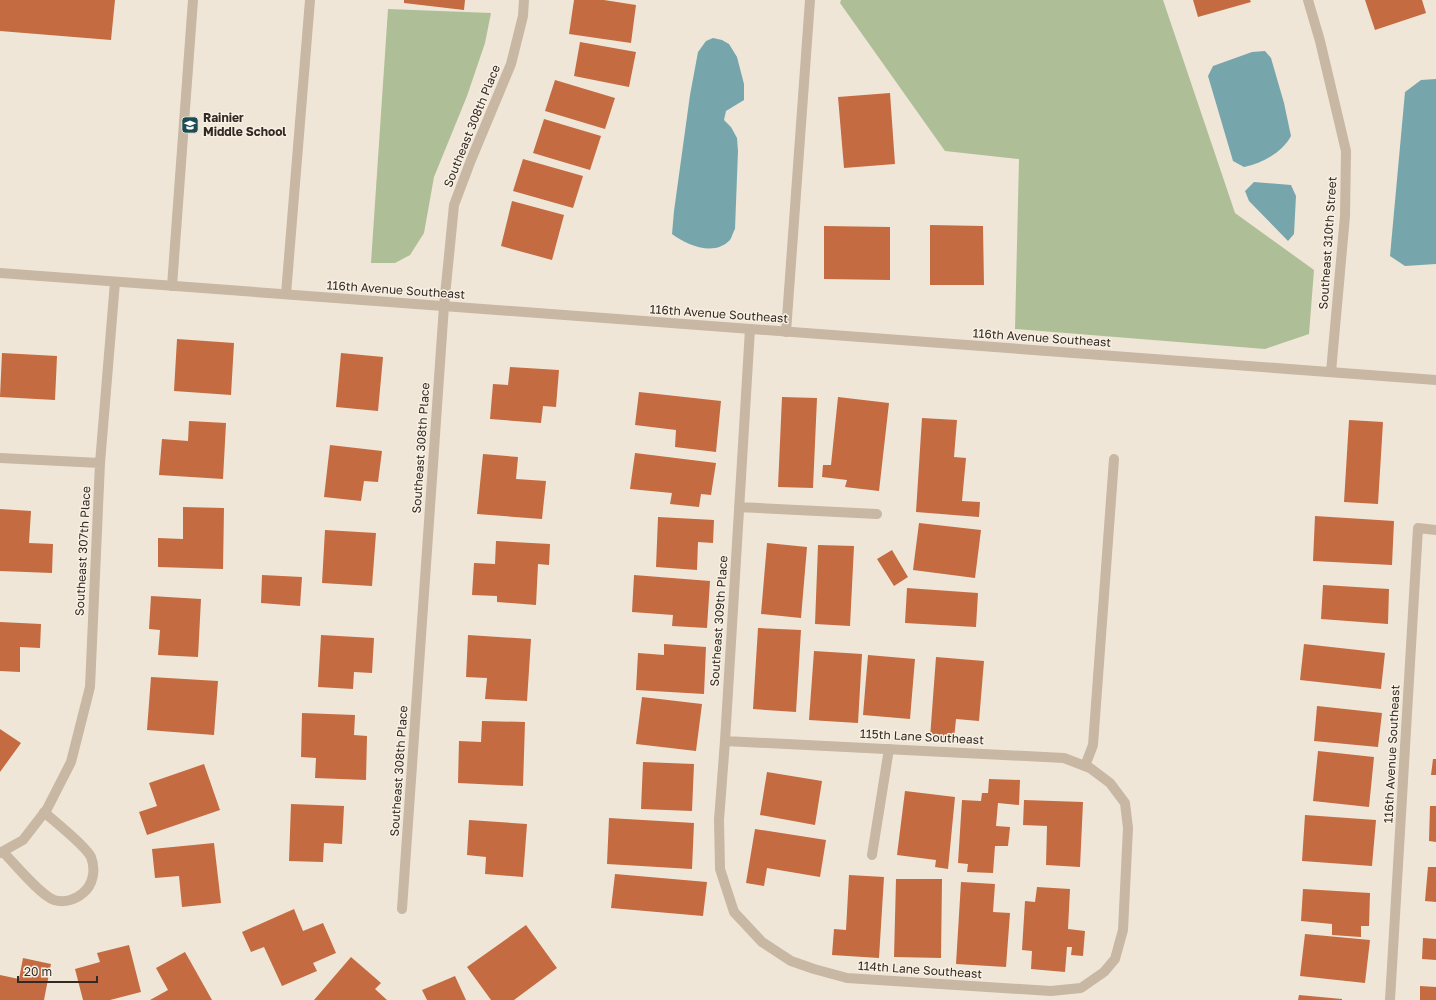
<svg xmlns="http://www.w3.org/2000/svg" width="1436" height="1000" viewBox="0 0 1436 1000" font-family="'Golos Text',sans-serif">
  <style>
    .green { fill: #aebe97 }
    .water { fill: #76a6ac }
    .building { fill: #c46b41 }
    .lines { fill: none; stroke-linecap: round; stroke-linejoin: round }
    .service { stroke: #c7b7a3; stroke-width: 10 }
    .minor { stroke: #c7b7a3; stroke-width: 10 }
    .tertiary { stroke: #c7b7a3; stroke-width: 10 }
    .labels { text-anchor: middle; stroke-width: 3; stroke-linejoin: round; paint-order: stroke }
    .poi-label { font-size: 12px; font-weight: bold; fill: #332a25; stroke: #f8f0e3; text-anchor: start }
    .street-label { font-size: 12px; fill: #332a25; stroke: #f8f0e3 }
  </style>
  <rect width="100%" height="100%" fill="#f0e6d7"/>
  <path class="green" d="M 841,0 L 1163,0 L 1235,213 L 1314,270 L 1309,334 L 1265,349 L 1015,329 L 1019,159 L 945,151 L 840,3 Z
    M 388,9 L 491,13 L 485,43 L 467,96 L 434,177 L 424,233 L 410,255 L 395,263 L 371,263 Z"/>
  <path class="water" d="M 713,38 L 722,40 L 729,44 L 737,57 L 744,84 L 744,100 L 726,111 L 724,120 L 731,127 L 737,138 L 738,151 L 735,229 C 733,232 732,237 730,240 C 714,257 687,245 672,234 L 674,211 L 690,95 L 698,52 L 706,41 Z
    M 1265,51 L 1271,58 L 1284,103 L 1291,136 C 1282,153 1262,163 1244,167 L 1233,161 L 1208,76 L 1213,66 L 1252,52 Z
    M 1436,79 L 1436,264 L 1405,266 L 1390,256 L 1405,92 L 1421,80 Z
    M 1254,182 L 1291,185 L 1296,196 L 1294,234 L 1288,241 L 1249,201 L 1245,191 Z"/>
  <path class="building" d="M 0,0 L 115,0 L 111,40 L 0,31 Z
    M 404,0 L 465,0 L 464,10 L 404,3 Z
    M 574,0 L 604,0 L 636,5 L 631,43 L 569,34 Z
    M 1193,0 L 1250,0 L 1251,2 L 1198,17 Z
    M 1365,0 L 1422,0 L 1426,13 L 1375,30 Z
    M 580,42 L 636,52 L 629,87 L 574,76 Z
    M 555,80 L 615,98 L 605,129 L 545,111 Z
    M 890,93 L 895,164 L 844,168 L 838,97 Z
    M 544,119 L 601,136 L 590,170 L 533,153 Z
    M 523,159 L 583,176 L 573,208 L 513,191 Z
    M 512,201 L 564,215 L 552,260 L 501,246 Z
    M 930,225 L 983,226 L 984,285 L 930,285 Z
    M 824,226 L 890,227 L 890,280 L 824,279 Z
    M 177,339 L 234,343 L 231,395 L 174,391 Z
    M 2,353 L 57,356 L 55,400 L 0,397 Z
    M 341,353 L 383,357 L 378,411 L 336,407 Z
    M 510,367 L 559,370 L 556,407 L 543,406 L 541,423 L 490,419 L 493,384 L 508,385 Z
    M 639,392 L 721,401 L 716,452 L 675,447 L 676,430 L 635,425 Z
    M 782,397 L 817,398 L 813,488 L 778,487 Z
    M 838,397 L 889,403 L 879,491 L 845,487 L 847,480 L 822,477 L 823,465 L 831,465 Z
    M 922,418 L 957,420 L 954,457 L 966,458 L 962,501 L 980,502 L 979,517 L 916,512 Z
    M 1349,420 L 1383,422 L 1378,504 L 1344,502 Z
    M 189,421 L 226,423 L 223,479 L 159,475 L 162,439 L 188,441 Z
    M 330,445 L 382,451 L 378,482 L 364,481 L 361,501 L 324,497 Z
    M 635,453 L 716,463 L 711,495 L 701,494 L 699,507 L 670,504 L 672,493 L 630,489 Z
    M 483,454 L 518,457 L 516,479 L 546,481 L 542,519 L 477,514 Z
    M 183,507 L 224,508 L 223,569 L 158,567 L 158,538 L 183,539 Z
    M 0,509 L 31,511 L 29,543 L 53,544 L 52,573 L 0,571 Z
    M 1315,516 L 1394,521 L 1392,565 L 1313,561 Z
    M 658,517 L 714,520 L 713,543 L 698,542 L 697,570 L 656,567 Z
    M 919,523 L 981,530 L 975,578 L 913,570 Z
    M 325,530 L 376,533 L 372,586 L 322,583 Z
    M 496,541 L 550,544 L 549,565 L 538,564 L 536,605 L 497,602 L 497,596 L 472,595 L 474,563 L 495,564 Z
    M 767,543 L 807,547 L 801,618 L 761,614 Z
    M 818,545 L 854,546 L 850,626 L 815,624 Z
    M 892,550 L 908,577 L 894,586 L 877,559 Z
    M 262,575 L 302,577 L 300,606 L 261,603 Z
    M 634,575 L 710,581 L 707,628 L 672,626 L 673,615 L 632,612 Z
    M 1323,585 L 1389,589 L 1388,624 L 1321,619 Z
    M 907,588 L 978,593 L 976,627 L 905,623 Z
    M 151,596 L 201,599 L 198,657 L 158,655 L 160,630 L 149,629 Z
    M 0,622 L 41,624 L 40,648 L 20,647 L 20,672 L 0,671 Z
    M 758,628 L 801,630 L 796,712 L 753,709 Z
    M 321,635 L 374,638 L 372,673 L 354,672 L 353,689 L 318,687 Z
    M 468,635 L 531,639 L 527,701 L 485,699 L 487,678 L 466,677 Z
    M 664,644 L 706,647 L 704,694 L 636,690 L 638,653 L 664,655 Z
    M 1304,644 L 1385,653 L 1381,689 L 1300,680 Z
    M 814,651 L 862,654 L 858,723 L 809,720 Z
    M 868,655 L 915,659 L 910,719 L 863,715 Z
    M 936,657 L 984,661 L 979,721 L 956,719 L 954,739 L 930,738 Z
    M 151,677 L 218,681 L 214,735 L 147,730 Z
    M 642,697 L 702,704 L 696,751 L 636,744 Z
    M 1317,706 L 1382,713 L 1378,747 L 1314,741 Z
    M 302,713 L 355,715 L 354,735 L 367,736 L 366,780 L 315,778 L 316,758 L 301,757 Z
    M 482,721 L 525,722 L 523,786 L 458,783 L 459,741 L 481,742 Z
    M 0,729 L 21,743 L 0,772 Z
    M 1318,751 L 1374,757 L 1369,807 L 1313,801 Z
    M 1433,759 L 1436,759 L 1436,775 L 1431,775 Z
    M 643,762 L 694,764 L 692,811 L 641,809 Z
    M 204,764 L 220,810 L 147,835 L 139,812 L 157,806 L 149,783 Z
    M 767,772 L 822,781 L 815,825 L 760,815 Z
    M 989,779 L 1020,780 L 1019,805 L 998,803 L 996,826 L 1010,827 L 1008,846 L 995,846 L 993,873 L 967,872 L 968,864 L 958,863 L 962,800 L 981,801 L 982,793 L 988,793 Z
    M 905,791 L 955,797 L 948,869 L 935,867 L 936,860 L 897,855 Z
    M 1024,800 L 1083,802 L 1080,867 L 1046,865 L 1047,826 L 1023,825 Z
    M 291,804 L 344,806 L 342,844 L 324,843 L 323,862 L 289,861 Z
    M 1430,806 L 1436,806 L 1436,842 L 1429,841 Z
    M 1305,815 L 1376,820 L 1372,866 L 1302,861 Z
    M 609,818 L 694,823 L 692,869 L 607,864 Z
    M 469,820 L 527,824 L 523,877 L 485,874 L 486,857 L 467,855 Z
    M 755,829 L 826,840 L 820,877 L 767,868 L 764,886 L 746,883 Z
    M 214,843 L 221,903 L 182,907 L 179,876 L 155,878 L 152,849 Z
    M 1428,867 L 1436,867 L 1436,902 L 1425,901 Z
    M 615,874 L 707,882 L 703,916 L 611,908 Z
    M 849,875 L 884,877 L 879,958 L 832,955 L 834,929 L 846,930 Z
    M 896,879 L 942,879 L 941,958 L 894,957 Z
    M 961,882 L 995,884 L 993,912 L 1010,913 L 1006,967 L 956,964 Z
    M 1037,887 L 1070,889 L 1068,929 L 1085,931 L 1083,956 L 1071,955 L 1072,947 L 1067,947 L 1065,972 L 1031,969 L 1032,951 L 1022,950 L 1025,901 L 1035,902 Z
    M 1303,889 L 1370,893 L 1369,926 L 1361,926 L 1361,937 L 1332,935 L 1332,924 L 1301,921 Z
    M 294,909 L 303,931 L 323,923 L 336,953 L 313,963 L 317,971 L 282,986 L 264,947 L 251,952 L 242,932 Z
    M 526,925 L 557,968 L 514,1000 L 491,1000 L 467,967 Z
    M 1305,934 L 1370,940 L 1365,983 L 1300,976 Z
    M 1423,938 L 1436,939 L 1436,960 L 1422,959 Z
    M 129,945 L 141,992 L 110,1000 L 83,1000 L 75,969 L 100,962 L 97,953 Z
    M 185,952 L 212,1000 L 150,1000 L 168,990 L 156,968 Z
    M 351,957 L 381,983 L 375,989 L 387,1000 L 314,1000 Z
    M 23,958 L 51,964 L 44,1000 L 0,1000 L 0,975 L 19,979 Z
    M 455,976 L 466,1000 L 427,1000 L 422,990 Z
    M 1420,986 L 1436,987 L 1436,1000 L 1420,1000 Z
    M 1299,995 L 1342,999 L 1342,1000 L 1298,1000 Z"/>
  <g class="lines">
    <path class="service" d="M 172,286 L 193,0
      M 286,294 L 310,0
      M 786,332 L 810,0
      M 1085,766 L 1093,745 L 1114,459
      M 872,855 L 889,749"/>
    <path class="minor" d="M 1308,0 L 1320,41 L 1346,151 L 1345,216 L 1331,372
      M 0,458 L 100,463
      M 739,507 L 877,514
      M 725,741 L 1064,758 L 1090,768 L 1110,783 L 1125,803 L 1128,828 L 1123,930 L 1115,959 L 1104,972 L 1081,988 L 1051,991 L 847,978 L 814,969 L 791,961 L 762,942 L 734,912 L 720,869 L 719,820 L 725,741 L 750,329
      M 3,852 C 14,863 40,895 54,900 C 64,903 75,900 83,893 C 93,885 96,870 91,857 C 85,845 55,822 44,812
      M 0,853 L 23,840 L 47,809 L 71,762 L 90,687 L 100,463 L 115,282
      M 402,909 L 444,306 L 454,205 L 471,160 L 511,64 L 523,16 L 524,0
      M 1390,1000 L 1418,528 L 1436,530"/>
    <path class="tertiary" d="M 0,273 L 1436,380"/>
  </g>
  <defs>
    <symbol id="school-square" viewBox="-11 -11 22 22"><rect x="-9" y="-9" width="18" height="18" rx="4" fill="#1c4b53" stroke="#f8f0e3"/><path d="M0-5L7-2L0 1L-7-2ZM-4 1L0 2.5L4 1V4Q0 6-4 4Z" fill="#fff"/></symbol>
  </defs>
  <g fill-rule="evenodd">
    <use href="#school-square" x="180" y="115" width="20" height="20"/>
  </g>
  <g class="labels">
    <g class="poi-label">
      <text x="203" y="122">Rainier<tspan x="203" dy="14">Middle School</tspan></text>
    </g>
    <g class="street-label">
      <text transform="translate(472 126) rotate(-68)" y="4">Southeast 308th Place</text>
      <text transform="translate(1328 243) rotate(-86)" y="4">Southeast 310th Street</text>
      <text transform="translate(396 290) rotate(4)" y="4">116th Avenue Southeast</text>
      <text transform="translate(719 314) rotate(4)" y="4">116th Avenue Southeast</text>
      <text transform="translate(1042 338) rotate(4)" y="4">116th Avenue Southeast</text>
      <text transform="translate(421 448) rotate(-86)" y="4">Southeast 308th Place</text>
      <text transform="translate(83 551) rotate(-87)" y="4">Southeast 307th Place</text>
      <text transform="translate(719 621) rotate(-86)" y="4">Southeast 309th Place</text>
      <text transform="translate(922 737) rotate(3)" y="4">115th Lane Southeast</text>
      <text transform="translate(1392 754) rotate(-87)" y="4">116th Avenue Southeast</text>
      <text transform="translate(399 771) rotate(-86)" y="4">Southeast 308th Place</text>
      <text transform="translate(920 970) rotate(4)" y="4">114th Lane Southeast</text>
    </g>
  </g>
  <path d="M18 976v6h79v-6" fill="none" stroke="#332a25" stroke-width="2"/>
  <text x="24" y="976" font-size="12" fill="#332a25" stroke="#f8f0e3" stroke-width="3" paint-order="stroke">20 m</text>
</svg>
